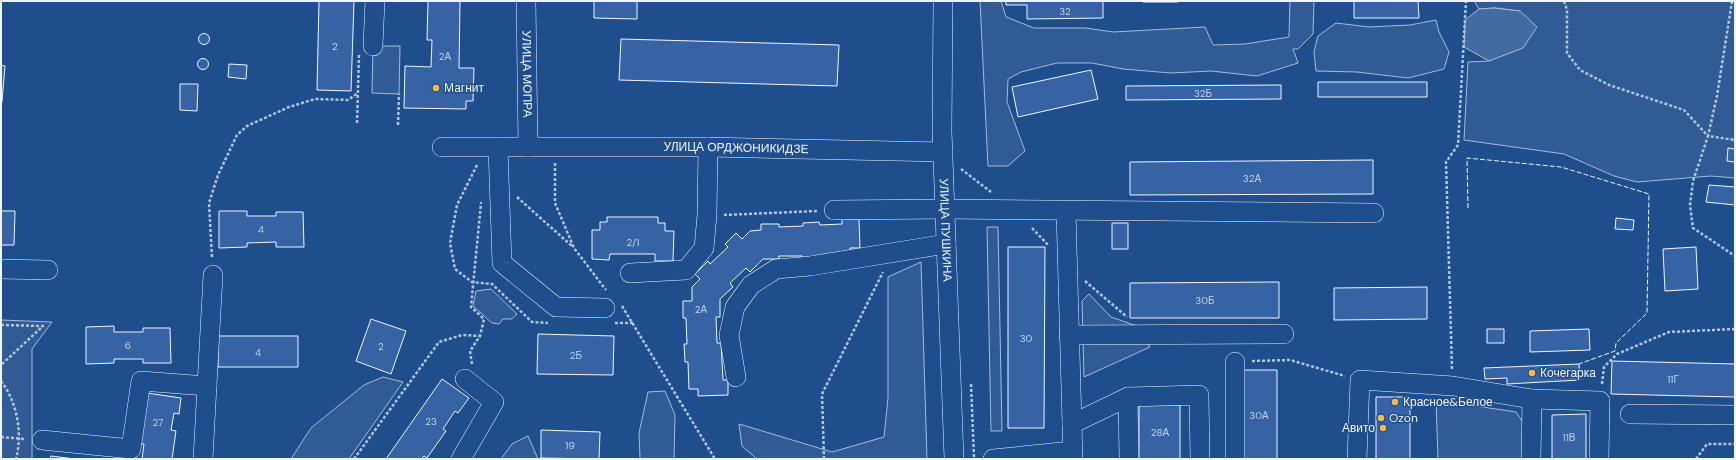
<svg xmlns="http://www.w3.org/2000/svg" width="1736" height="460" viewBox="0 0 1736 460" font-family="'DM Sans',sans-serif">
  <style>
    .built { fill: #305b95; stroke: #a8bbd7 }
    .water { fill: #446ba0; stroke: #a8bbd7 }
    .building { fill: #3563a3; stroke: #f2f6ff }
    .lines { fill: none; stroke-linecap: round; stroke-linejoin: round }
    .minor-casing { stroke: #f2f6ff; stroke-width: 20 }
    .path { stroke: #b3c4dc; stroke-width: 2.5; stroke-dasharray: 3 2; stroke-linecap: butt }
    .minor { stroke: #1f4e8c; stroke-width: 19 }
    .fence { stroke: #f2f6ff; stroke-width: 1; stroke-dasharray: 5 2; stroke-linecap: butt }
    .poi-dot { fill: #ffb74d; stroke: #1f4e8c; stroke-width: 1.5 }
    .labels { text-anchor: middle; stroke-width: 3; stroke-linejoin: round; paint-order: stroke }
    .number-label { font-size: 10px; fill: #c3d1e8 }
    .street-label { font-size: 12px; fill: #f2f6ff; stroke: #1f4e8c }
    .poi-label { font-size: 12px; fill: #f2f6ff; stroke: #1f4e8c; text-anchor: start }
  </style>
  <rect width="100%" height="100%" fill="#1f4e8c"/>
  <path class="built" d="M 980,1 L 1001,1 L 1006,17 L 1034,28 L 1086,28 L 1113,32 L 1205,27 L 1213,45 L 1245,44 L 1289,37 L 1290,1 L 1314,1 L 1313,34 L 1298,49 L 1293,49 L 1298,63 L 1257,76 L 1211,71 L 1171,73 L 1123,69 L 1092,63 L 1057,63 L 1021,72 L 1008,79 L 1007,102 L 1025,151 L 1008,166 L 988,166 Z
    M 1474,1 L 1735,1 L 1735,178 L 1711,176 L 1637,182 L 1614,176 L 1564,154 L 1464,140 L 1468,62 L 1489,61 L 1520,11 L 1495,8 L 1479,9 Z
    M 1436,20 L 1439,32 L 1449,52 L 1444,69 L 1408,78 L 1357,72 L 1316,71 L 1314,52 L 1318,36 L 1336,23 L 1369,27 L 1410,25 Z
    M 373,46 L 400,46 L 399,94 L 372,93 Z
    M 987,227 L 998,227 L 1002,431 L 991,431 Z
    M 921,262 L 927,459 L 757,459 L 742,446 L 739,424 L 832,452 L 884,437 L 888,398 L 888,277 Z
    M 491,289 L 517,314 L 512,319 L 503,319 L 499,324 L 492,323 L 473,306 L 476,291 Z
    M 1089,294 L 1111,317 L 1137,326 L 1150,347 L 1084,377 L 1082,301 Z
    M 1,320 L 52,322 L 32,349 L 32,459 L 1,459 Z
    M 383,377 L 403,382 L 349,459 L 291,459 L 311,428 L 364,385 Z
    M 665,391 L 675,415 L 674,459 L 640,459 L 639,433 L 648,392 Z
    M 1436,400 L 1516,412 L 1525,425 L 1524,459 L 1438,459 Z
    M 528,436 L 538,459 L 501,459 L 512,444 Z"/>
  <path class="water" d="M 1494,8 L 1520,11 L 1537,27 L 1523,48 L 1489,61 L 1464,47 L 1465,20 L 1479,9 Z"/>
  <path class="building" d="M 319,1 L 354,1 L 351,91 L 317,90 Z
    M 428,1 L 460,1 L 459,68 L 474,68 L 473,101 L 466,101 L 466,109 L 404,108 L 405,66 L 431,67 L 432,40 L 427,40 Z
    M 594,1 L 637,1 L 637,19 L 594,18 Z
    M 1006,1 L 1103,1 L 1103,18 L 1027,19 L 1027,5 L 1006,5 Z
    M 1143,1 L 1178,1 L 1178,2 L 1143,2 Z
    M 1354,1 L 1418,1 L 1419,18 L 1354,18 Z
    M198.5 39a5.5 5.5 0 1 1 11 0a5.5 5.5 0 1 1-11 0Z
    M 621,39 L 839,45 L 837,86 L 619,80 Z
    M197.5 64a5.5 5.5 0 1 1 11 0a5.5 5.5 0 1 1-11 0Z
    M 229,64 L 247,65 L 246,79 L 228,77 Z
    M 1,65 L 5,66 L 2,102 L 1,102 Z
    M 1091,70 L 1098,99 L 1018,117 L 1012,87 Z
    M 1318,82 L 1427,82 L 1427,97 L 1318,97 Z
    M 180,84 L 198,84 L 197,111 L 180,110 Z
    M 1281,85 L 1281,99 L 1126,100 L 1126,86 Z
    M 1728,148 L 1735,149 L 1735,162 L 1727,161 Z
    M 1373,160 L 1373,194 L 1130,195 L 1130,162 Z
    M 1709,185 L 1735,187 L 1735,205 L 1706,202 Z
    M 1,211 L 15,211 L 14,245 L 1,245 Z
    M 219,211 L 247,211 L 247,216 L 276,216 L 276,212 L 303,212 L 304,247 L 276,247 L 276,242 L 247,243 L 247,247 L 219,248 Z
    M 607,217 L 658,217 L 658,223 L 665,223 L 665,231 L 674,231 L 673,261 L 655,261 L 655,254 L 610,254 L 609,260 L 592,259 L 592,230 L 600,230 L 600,222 L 607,222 Z
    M 1616,218 L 1634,220 L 1633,230 L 1615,229 Z
    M 842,219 L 859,219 L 860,248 L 850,248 L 850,256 L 802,258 L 802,256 L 779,256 L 779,259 L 763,259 L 750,272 L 746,268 L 730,283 L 733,287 L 720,299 L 720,317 L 716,317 L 717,343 L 721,343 L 723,380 L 728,380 L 728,395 L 698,396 L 698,389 L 689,389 L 688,362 L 685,362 L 684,344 L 687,344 L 686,318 L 683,318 L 683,301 L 692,301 L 692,287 L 700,279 L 695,274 L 708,261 L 710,264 L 728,247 L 725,244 L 736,233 L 742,239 L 750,231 L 761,230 L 761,224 L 779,224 L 779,227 L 803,226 L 803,223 L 819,222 L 820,225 L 842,224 Z
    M 1112,223 L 1128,223 L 1128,249 L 1112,249 Z
    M 1008,247 L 1045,247 L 1044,428 L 1008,428 Z
    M 1696,247 L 1698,289 L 1665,291 L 1663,249 Z
    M 1279,282 L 1279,318 L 1130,318 L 1130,283 Z
    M 1427,287 L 1427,319 L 1334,320 L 1334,288 Z
    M 371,319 L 406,331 L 391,374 L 356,361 Z
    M 114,326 L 114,332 L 143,332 L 143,328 L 170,328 L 171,363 L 143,363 L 143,359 L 114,359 L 114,363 L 86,364 L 86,327 Z
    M 1487,329 L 1504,329 L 1504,343 L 1487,343 Z
    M 1589,329 L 1590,350 L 1530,352 L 1530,331 Z
    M 538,334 L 614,336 L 613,375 L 537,374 Z
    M 218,336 L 298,336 L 298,367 L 218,367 Z
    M 1612,361 L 1735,364 L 1735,397 L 1611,394 Z
    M 1579,364 L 1580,380 L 1507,384 L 1507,378 L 1485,379 L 1484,368 Z
    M 1242,370 L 1277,370 L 1277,459 L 1242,459 Z
    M 442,379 L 469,398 L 458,413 L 455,411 L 443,429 L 446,431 L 427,458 L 424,456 L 421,459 L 386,459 Z
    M 147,393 L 181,398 L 179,414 L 174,413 L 171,430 L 176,431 L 172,459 L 142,459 L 144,444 L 140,444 Z
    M 1376,397 L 1410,397 L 1410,459 L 1376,459 Z
    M 1139,404 L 1180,405 L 1180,459 L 1139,459 Z
    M 1586,414 L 1586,459 L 1552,459 L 1552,415 Z
    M 541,430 L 600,432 L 599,459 L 541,458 Z
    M 51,456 L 75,459 L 50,459 Z"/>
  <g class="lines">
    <defs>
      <g id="minor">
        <path id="s1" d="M 526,1 L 528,147"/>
        <path id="s2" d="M 943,1 L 942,131 L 954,459"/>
        <path d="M 373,46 L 375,1"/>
        <path id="s3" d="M 442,147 L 708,147 L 943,152"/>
        <path d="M 498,148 L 502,263 L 556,307 L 605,308"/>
        <path d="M 834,210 L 945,209 L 1374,213"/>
        <path d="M 1066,211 L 1073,459"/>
        <path d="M 1,269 L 48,270"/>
        <path d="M 630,273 L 686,270 L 704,248 L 707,215 L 708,147"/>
        <path d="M 1069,335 L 1284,334"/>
        <path d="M 736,377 L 729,335 L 735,307 L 751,285 L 776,269 L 810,266 L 946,244"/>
        <path d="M 1128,397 L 1129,459"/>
        <path d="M 1532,399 L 1600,401 L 1599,459"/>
        <path d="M 1630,414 L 1735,415"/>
        <path d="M 1072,424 L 1128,397 L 1199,395 L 1200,459"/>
        <path d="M 42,440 L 131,449 L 141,381 L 207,386"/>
        <path d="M 203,459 L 213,275"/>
        <path d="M 461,459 L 494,402 L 465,379"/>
        <path d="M 993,459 L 1072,451"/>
        <path d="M 1235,459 L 1235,362"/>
        <path d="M 1357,459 L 1360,380 L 1453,386 L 1532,399 L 1531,459"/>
      </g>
    </defs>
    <use href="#minor" class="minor-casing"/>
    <path class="path" d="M 1564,1 L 1567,10 L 1567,53 L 1580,70 L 1609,85 L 1684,110 L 1708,136 L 1693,181 L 1690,205 L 1693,228 L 1735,256
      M 1732,1 L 1717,96 L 1708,136 L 1735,140
      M 357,123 L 359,55
      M 398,125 L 399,94
      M 555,163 L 555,203 L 574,248 L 606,290
      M 477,165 L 457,205 L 450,243 L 455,269 L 472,282 L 492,284 L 532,322 L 548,323
      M 961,169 L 991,192
      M 517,197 L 573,247
      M 724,215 L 817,211
      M 1032,228 L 1049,246
      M 212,257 L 209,203 L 218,175 L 237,135 L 247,126 L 289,107 L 315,99 L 348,100 L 358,93
      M 1085,281 L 1127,317
      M 622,306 L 715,459
      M 615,323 L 633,323
      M 1,325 L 43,326 L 1,365
      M 1252,361 L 1290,360 L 1345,376
      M 472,364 L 470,351 L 480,336 L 484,319 L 471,307 L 481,203 L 482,203
      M 1452,369 L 1446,162 L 1458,145 L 1466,1
      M 1,381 C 17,402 23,433 16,459
      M 971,384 L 974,457
      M 1602,384 L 1604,367 L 1617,354 L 1669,332 L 1735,329
      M 1,437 L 25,439
      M 354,459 L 439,342 L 462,335 L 480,336
      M 824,459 L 822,394 L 883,272
      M 1696,459 L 1707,444 L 1735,444"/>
    <use href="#minor" class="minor"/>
    <path class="fence" d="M 1468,208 L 1467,158 L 1561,167 L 1649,194 L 1647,313 L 1616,343 L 1615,351 L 1579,364"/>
  </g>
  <g class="poi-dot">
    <circle cx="436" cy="88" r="4"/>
    <circle cx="1532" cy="373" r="4"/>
    <circle cx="1395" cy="402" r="4"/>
    <circle cx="1381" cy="418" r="4"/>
    <circle cx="1383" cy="428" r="4"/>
  </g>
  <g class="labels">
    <g class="number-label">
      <text x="1065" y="15">32</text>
      <text x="335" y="50">2</text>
      <text x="445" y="60">2А</text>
      <text x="1203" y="97">32Б</text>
      <text x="1252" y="182">32А</text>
      <text x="261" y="233">4</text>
      <text x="633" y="246">2/1</text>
      <text x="1205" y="304">30Б</text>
      <text x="701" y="313">2А</text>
      <text x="1026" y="342">30</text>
      <text x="128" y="349">6</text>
      <text x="381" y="350">2</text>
      <text x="258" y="356">4</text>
      <text x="576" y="359">2Б</text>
      <text x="1673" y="383">11Г</text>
      <text x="1259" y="419">30А</text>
      <text x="431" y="425">23</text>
      <text x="158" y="426">27</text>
      <text x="1160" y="436">28А</text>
      <text x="1569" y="441">11В</text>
      <text x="570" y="449">19</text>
    </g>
    <g class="street-label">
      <text dy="4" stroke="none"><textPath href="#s1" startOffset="73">УЛИЦА МОПРА</textPath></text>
      <text dy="4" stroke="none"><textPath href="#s3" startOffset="294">УЛИЦА ОРДЖОНИКИДЗЕ</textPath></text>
      <text dy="4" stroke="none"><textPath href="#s2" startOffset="229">УЛИЦА ПУШКИНА</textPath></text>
    </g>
    <g class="poi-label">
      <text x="444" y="92">Магнит</text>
      <text x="1540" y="377">Кочегарка</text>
      <text x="1403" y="406">Красное&amp;Белое</text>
      <text x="1389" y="422">Ozon</text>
      <text x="1375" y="432" text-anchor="end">Авито</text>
    </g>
  </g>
  <rect width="1736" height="460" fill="none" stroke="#f2f6ff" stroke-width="4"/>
</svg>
